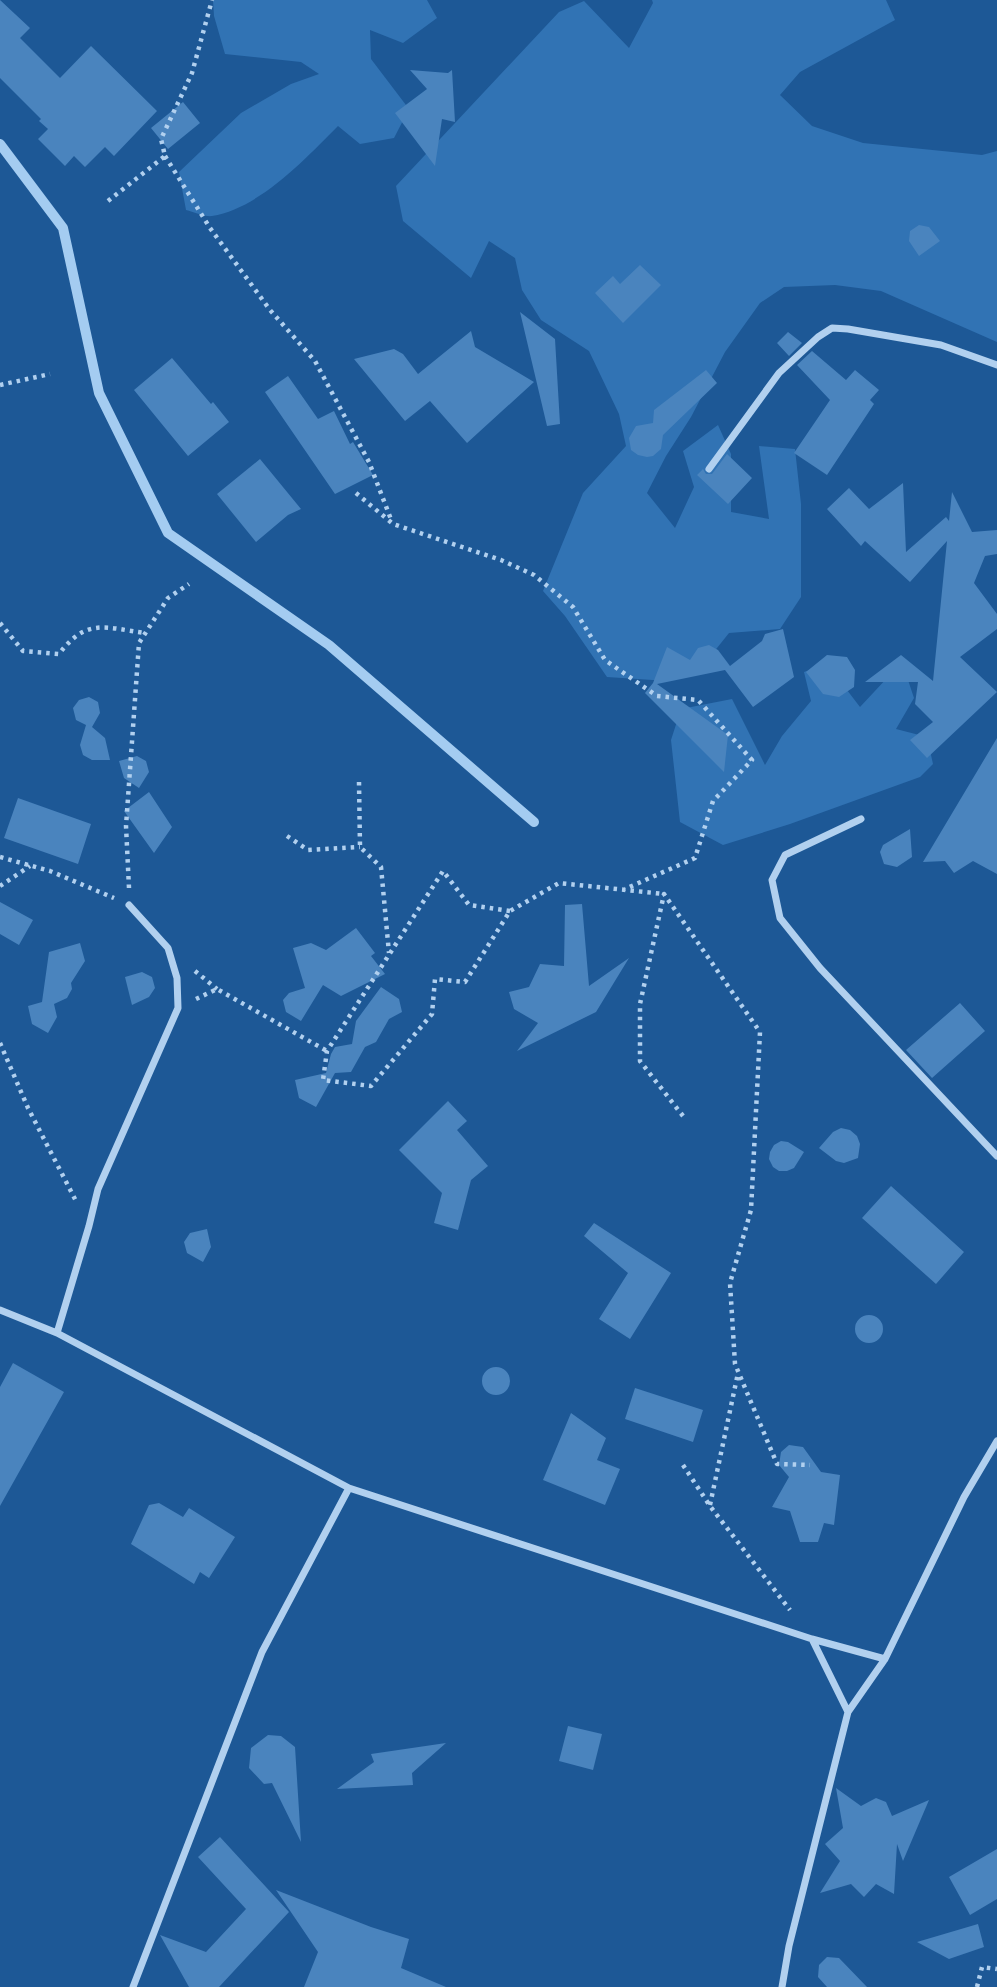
<svg xmlns="http://www.w3.org/2000/svg" width="997" height="1987" viewBox="0 0 997 1987" font-family="Rubik,sans-serif">
  <style>
    .green { fill: #3173b4 }
    .lines { fill: none; stroke-linecap: round; stroke-linejoin: round }
    .stream { stroke: #a4ccf1; stroke-width: 10 }
    .building { fill: #4a84be }
    .path { stroke: #b1d0ef; stroke-width: 4.5; stroke-dasharray: 3.5 5; stroke-linecap: butt }
    .street { stroke: #b1d0ef; stroke-width: 7 }
  </style>
  <rect width="100%" height="100%" fill="#1d5896"/>
  <path class="green" d="M 213,0 L 427,0 L 437,18 L 403,43 L 370,30 L 371,59 L 409,109 L 394,138 L 360,144 L 338,126 C 305,159 260,208 212,216 C 205,217 194,212 186,210 L 179,172 L 241,113 L 291,84 L 319,74 L 301,62 L 225,54 L 214,16 Z
    M 652,0 L 886,0 L 895,20 L 800,72 L 780,95 L 812,126 L 863,143 L 982,155 L 997,151 L 997,342 L 881,291 L 835,285 L 784,287 L 760,303 L 725,352 L 691,417 L 666,456 L 647,493 L 675,528 L 694,487 L 683,451 L 718,425 L 731,454 L 731,512 L 769,519 L 759,446 L 795,449 L 801,504 L 801,597 L 780,629 L 729,633 L 713,653 L 668,681 L 607,677 L 565,616 L 543,591 L 583,493 L 626,446 L 619,414 L 589,351 L 541,320 L 522,290 L 515,258 L 489,241 L 471,278 L 403,221 L 396,186 L 559,12 L 584,1 L 629,48 L 653,3 Z
    M 902,662 L 914,698 L 896,729 L 927,737 L 933,764 L 920,777 L 790,824 L 723,845 L 680,822 L 671,740 L 681,709 L 732,699 L 765,765 L 782,736 L 811,701 L 804,672 L 827,664 L 860,707 Z"/>
  <g class="lines">
    <path class="stream" d="M 0,144 L 63,228 L 99,393 L 168,533 L 329,645 L 534,822"/>
  </g>
  <path class="building" d="M 0,0 L 30,28 L 20,38 L 60,78 L 91,46 L 157,111 L 114,156 L 105,147 L 85,167 L 74,156 L 65,166 L 38,139 L 48,129 L 39,121 L 41,119 L 0,78 Z
    M 410,70 L 448,73 L 452,70 L 455,122 L 442,119 L 435,166 L 395,113 L 427,89 Z
    M 183,102 L 200,123 L 168,149 L 151,128 Z
    M 919,225 L 929,227 L 940,241 L 919,256 L 909,241 L 910,231 Z
    M 640,265 L 661,285 L 623,323 L 595,293 L 613,276 L 620,284 Z
    M 520,312 L 555,339 L 560,424 L 547,426 Z
    M 471,331 L 475,347 L 534,382 L 467,443 L 430,401 L 405,421 L 354,359 L 394,349 L 403,354 L 418,374 Z
    M 788,332 L 802,343 L 789,356 L 777,343 Z
    M 812,351 L 846,380 L 855,370 L 879,390 L 870,400 L 874,404 L 827,475 L 794,453 L 830,400 L 797,365 Z
    M 172,358 L 211,404 L 213,402 L 229,422 L 188,456 L 134,390 Z
    M 706,370 L 717,383 L 663,435 L 661,449 L 653,456 L 647,457 L 638,455 L 631,450 L 629,438 L 636,426 L 653,423 L 654,410 Z
    M 288,376 L 318,419 L 334,411 L 350,444 L 353,442 L 373,475 L 335,494 L 265,392 Z
    M 727,454 L 752,478 L 728,504 L 697,475 L 703,469 L 706,474 L 712,474 Z
    M 260,459 L 301,509 L 288,515 L 256,542 L 217,494 Z
    M 903,483 L 906,552 L 946,517 L 949,521 L 952,492 L 972,532 L 997,530 L 997,554 L 985,556 L 974,583 L 997,614 L 997,629 L 960,657 L 997,692 L 927,758 L 910,740 L 933,722 L 915,704 L 918,682 L 865,682 L 901,655 L 933,681 L 947,541 L 910,582 L 865,541 L 861,546 L 827,509 L 849,488 L 869,509 Z
    M 783,629 L 794,677 L 753,707 L 725,670 L 657,684 L 728,735 L 724,772 L 645,693 L 653,683 L 667,647 L 690,660 L 698,648 L 709,645 L 718,650 L 730,666 L 762,641 L 765,634 Z
    M 827,655 L 847,657 L 855,670 L 854,687 L 839,697 L 823,694 L 806,672 Z
    M 89,697 L 98,702 L 100,713 L 92,727 L 105,738 L 110,760 L 92,760 L 83,755 L 80,745 L 86,725 L 76,720 L 73,708 L 79,700 Z
    M 997,738 L 997,874 L 973,861 L 954,873 L 945,861 L 923,862 Z
    M 137,756 L 146,761 L 149,772 L 139,788 L 124,778 L 119,761 Z
    M 149,792 L 172,827 L 154,853 L 124,811 Z
    M 18,798 L 91,824 L 78,864 L 4,838 Z
    M 910,829 L 912,857 L 897,867 L 884,864 L 880,852 L 883,845 Z
    M 0,902 L 33,920 L 19,945 L 0,934 Z
    M 582,904 L 589,986 L 629,958 L 596,1012 L 517,1051 L 538,1023 L 514,1009 L 509,992 L 529,987 L 540,964 L 564,966 L 565,905 Z
    M 356,928 L 375,953 L 371,956 L 385,974 L 341,996 L 323,985 L 301,1021 L 286,1012 L 283,1000 L 289,993 L 305,988 L 293,948 L 311,943 L 326,950 Z
    M 80,943 L 85,961 L 71,983 L 72,989 L 67,998 L 54,1004 L 57,1017 L 48,1033 L 32,1024 L 28,1006 L 42,1002 L 49,952 Z
    M 142,972 L 152,977 L 155,988 L 149,997 L 132,1005 L 125,977 Z
    M 381,987 L 399,999 L 402,1012 L 389,1019 L 376,1042 L 365,1047 L 351,1072 L 335,1073 L 316,1107 L 299,1098 L 295,1080 L 326,1073 L 331,1054 L 335,1047 L 352,1044 L 356,1021 Z
    M 960,1003 L 985,1031 L 932,1078 L 906,1050 Z
    M 448,1101 L 467,1121 L 457,1130 L 488,1166 L 471,1180 L 458,1230 L 434,1223 L 442,1193 L 399,1150 Z
    M 841,1128 L 850,1130 L 857,1136 L 860,1144 L 858,1158 L 844,1163 L 836,1161 L 819,1148 L 833,1132 Z
    M 781,1141 L 788,1142 L 804,1152 L 794,1168 L 787,1171 L 779,1171 L 773,1167 L 769,1159 L 770,1152 L 774,1145 Z
    M 891,1186 L 964,1252 L 936,1284 L 862,1218 Z
    M 594,1223 L 671,1273 L 630,1339 L 599,1319 L 628,1273 L 584,1236 Z
    M 207,1229 L 211,1247 L 203,1262 L 187,1253 L 184,1242 L 190,1233 Z
    M855 1329a14 14 0 1 1 28 0a14 14 0 1 1-28 0Z
    M 13,1363 L 64,1392 L 0,1506 L 0,1387 Z
    M482 1381a14 14 0 1 1 28 0a14 14 0 1 1-28 0Z
    M 635,1388 L 703,1410 L 693,1442 L 625,1419 Z
    M 571,1413 L 606,1438 L 597,1460 L 620,1469 L 605,1505 L 543,1480 Z
    M 789,1445 L 803,1447 L 821,1472 L 840,1475 L 834,1525 L 824,1523 L 818,1542 L 800,1542 L 790,1511 L 772,1507 L 789,1477 L 779,1465 L 781,1452 Z
    M 159,1503 L 183,1517 L 189,1508 L 235,1537 L 209,1578 L 200,1572 L 194,1584 L 131,1544 L 149,1505 Z
    M 568,1726 L 602,1734 L 593,1770 L 559,1761 Z
    M 268,1735 L 281,1736 L 295,1747 L 301,1842 L 272,1783 L 264,1784 L 249,1768 L 251,1748 Z
    M 446,1743 L 412,1773 L 413,1785 L 337,1789 L 374,1762 L 371,1754 Z
    M 836,1788 L 861,1806 L 876,1798 L 886,1802 L 892,1816 L 929,1800 L 903,1861 L 897,1844 L 894,1894 L 876,1884 L 864,1897 L 851,1884 L 820,1893 L 840,1861 L 825,1844 L 843,1828 Z
    M 220,1837 L 289,1912 L 219,1987 L 189,1987 L 160,1935 L 206,1952 L 246,1909 L 198,1857 Z
    M 997,1849 L 997,1899 L 970,1915 L 949,1877 Z
    M 276,1890 L 371,1927 L 409,1939 L 401,1968 L 446,1987 L 304,1987 L 318,1952 Z
    M 978,1924 L 984,1947 L 949,1959 L 917,1942 Z
    M 827,1957 L 839,1958 L 867,1987 L 827,1987 L 818,1977 L 819,1965 Z"/>
  <g class="lines">
    <path class="path" d="M 165,156 L 210,228 L 270,310 L 315,361 L 369,462 L 392,522
      M 108,201 L 165,156 L 161,139 L 192,73 L 212,0
      M 0,385 L 50,374
      M 356,493 L 393,524 L 501,560 L 534,575 L 573,607 L 605,660 L 657,696 L 698,700 L 752,760 L 713,801 L 695,858 L 625,889
      M 0,623 L 23,651 L 59,654 C 87,617 105,628 146,633
      M 359,782 L 360,847 L 381,867 L 389,953
      M 287,836 L 308,850 L 360,847
      M 0,857 L 50,871 L 114,898
      M 0,886 L 30,866
      M 129,888 L 126,826 L 139,643 L 168,598 L 189,584
      M 510,911 L 469,905 L 443,871 L 327,1051 L 323,1080 L 371,1086 L 432,1014 L 435,979 L 465,982 L 510,911 L 559,883 L 664,894
      M 195,971 L 217,989
      M 196,999 L 217,989 L 327,1051
      M 0,1043 L 28,1108 L 76,1201
      M 683,1116 L 640,1061 L 640,1004 L 664,894 L 760,1032 L 751,1210 L 730,1283 L 735,1364 L 777,1464 L 810,1465
      M 683,1465 L 710,1506 L 790,1610
      M 710,1505 L 738,1373
      M 977,1987 L 982,1967 L 997,1969"/>
    <path class="street" d="M 709,469 L 779,373 L 818,337 L 832,328 L 848,329 L 941,345 L 997,365
      M 861,819 L 785,855 L 772,880 L 780,918 L 820,968 L 997,1156
      M 0,1310 L 57,1333 L 349,1488 L 812,1639 L 848,1712
      M 57,1333 L 89,1226 L 98,1189 L 178,1008 L 177,978 L 168,948 L 129,905
      M 812,1639 L 885,1659
      M 133,1987 L 262,1652 L 349,1488
      M 782,1987 L 789,1946 L 848,1712 L 885,1659 L 964,1497 L 997,1441"/>
  </g>
</svg>
